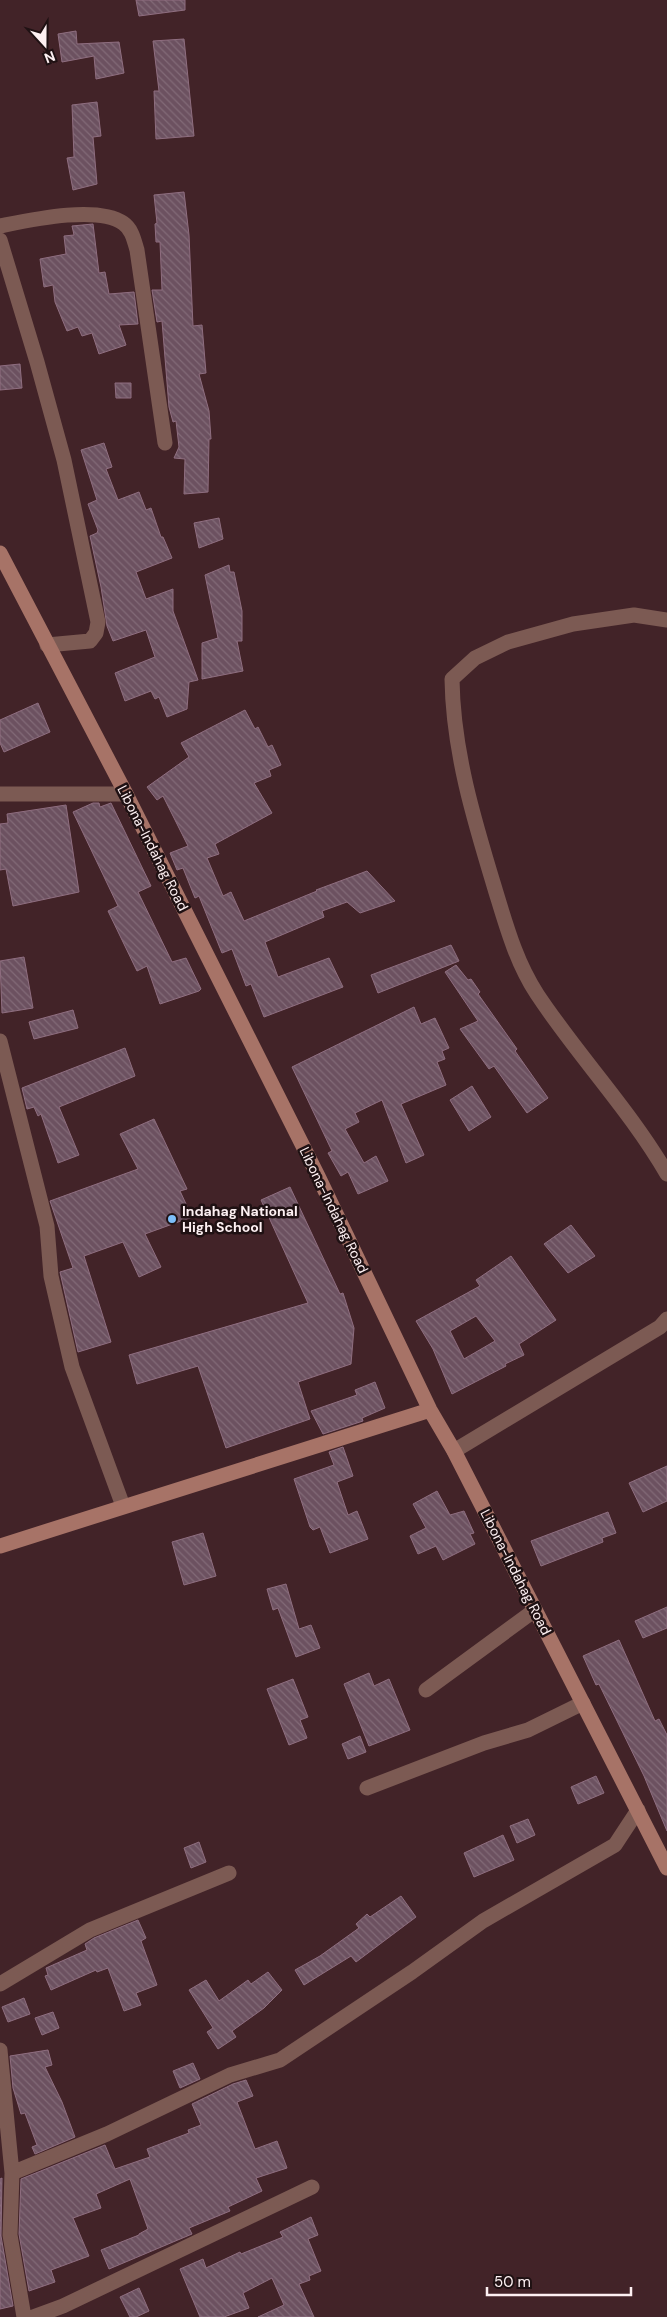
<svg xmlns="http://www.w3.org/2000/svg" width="667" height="2317" viewBox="0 0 667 2317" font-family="'DM Sans',sans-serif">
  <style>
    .building { fill: url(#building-back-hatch); stroke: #8f6e80; fill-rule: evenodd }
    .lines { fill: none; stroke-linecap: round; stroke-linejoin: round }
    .street { stroke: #7c5a53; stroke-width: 15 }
    .secondary { stroke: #a77367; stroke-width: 15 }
    .poi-dot { fill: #7dbef9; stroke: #1f1113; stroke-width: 2 }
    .labels { text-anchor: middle; stroke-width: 5; stroke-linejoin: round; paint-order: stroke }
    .street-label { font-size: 14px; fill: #fdf0f2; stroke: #1f1113 }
    .poi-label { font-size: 14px; font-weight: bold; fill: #fdf0f2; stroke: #1f1113; text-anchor: start }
  </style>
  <defs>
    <pattern id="building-back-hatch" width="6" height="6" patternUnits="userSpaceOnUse" patternTransform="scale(1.25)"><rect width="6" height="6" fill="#6c5160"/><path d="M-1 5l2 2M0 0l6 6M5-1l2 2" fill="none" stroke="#826a77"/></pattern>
  </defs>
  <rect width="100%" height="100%" fill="#422328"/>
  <path class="building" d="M 136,0 L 185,0 L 185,10 L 139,16 Z
    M 76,31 L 77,44 L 119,42 L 124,73 L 96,79 L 94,56 L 62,62 L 58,34 Z
    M 184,39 L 194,136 L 156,139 L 154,91 L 159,91 L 153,41 Z
    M 97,102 L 101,136 L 93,137 L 97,184 L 73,190 L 67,158 L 74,157 L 72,105 Z
    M 184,192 L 189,235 L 193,326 L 202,325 L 206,373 L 199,374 L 209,411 L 211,439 L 209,439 L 208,492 L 184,494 L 185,459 L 174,458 L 179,447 L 176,421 L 173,422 L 169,407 L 162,321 L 157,322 L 152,290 L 162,290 L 160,242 L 156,242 L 155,224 L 157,223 L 154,195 Z
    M 93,224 L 99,273 L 105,272 L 109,294 L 134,292 L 138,324 L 119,325 L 126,345 L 99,354 L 92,333 L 82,336 L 78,327 L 67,331 L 55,302 L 53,285 L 44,287 L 40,259 L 66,254 L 64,236 L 74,235 L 72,226 Z
    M 20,364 L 22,388 L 0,390 L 0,366 Z
    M 115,383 L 131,383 L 131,398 L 116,398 Z
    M 104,443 L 112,467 L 106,469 L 118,500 L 139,492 L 146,510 L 151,508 L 161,537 L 163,537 L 172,558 L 136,572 L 146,599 L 173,589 L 173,611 L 198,680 L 189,682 L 187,709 L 167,717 L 159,697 L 155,699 L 151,691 L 125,701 L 115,673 L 155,657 L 146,630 L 113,641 L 107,626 L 101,587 L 90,536 L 97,533 L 98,530 L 88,504 L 97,500 L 81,450 Z
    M 219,518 L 223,539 L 199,548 L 194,523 Z
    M 229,565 L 230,572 L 234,572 L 242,611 L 242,641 L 237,641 L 243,671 L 202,679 L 202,643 L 218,638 L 205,575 Z
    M 38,703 L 50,732 L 4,752 L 0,743 L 0,720 Z
    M 245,710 L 255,729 L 258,727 L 268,747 L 272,745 L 281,765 L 269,770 L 271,776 L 254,783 L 272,813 L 215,844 L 219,854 L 207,858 L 223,896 L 231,892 L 244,921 L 317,891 L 316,890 L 367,871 L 395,901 L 360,913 L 347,902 L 322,911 L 324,917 L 265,942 L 278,977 L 329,958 L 343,987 L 264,1017 L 251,984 L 246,986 L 232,949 L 222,953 L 199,896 L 195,898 L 183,868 L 177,870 L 170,853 L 188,846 L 163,796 L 157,800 L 147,787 L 189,757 L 181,743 Z
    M 93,803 L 99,803 L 100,807 L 111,803 L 151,886 L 138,892 L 172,962 L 186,958 L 201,989 L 199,991 L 160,1004 L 147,966 L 137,971 L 108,911 L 118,906 L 73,812 Z
    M 66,805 L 79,892 L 13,906 L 6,869 L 0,870 L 0,824 L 8,823 L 7,814 Z
    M 451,945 L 459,961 L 378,993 L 371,975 Z
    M 24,957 L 33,1008 L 2,1013 L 0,961 Z
    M 456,965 L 468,980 L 471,979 L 480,992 L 478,994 L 517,1049 L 515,1051 L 548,1098 L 527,1113 L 494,1066 L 489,1069 L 460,1029 L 478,1021 L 445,972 Z
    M 414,1007 L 421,1024 L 435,1018 L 449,1048 L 442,1051 L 445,1059 L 437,1062 L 446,1085 L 401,1104 L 424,1155 L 406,1163 L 382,1100 L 355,1113 L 359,1122 L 345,1129 L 364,1163 L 376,1156 L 388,1181 L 358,1194 L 348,1172 L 341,1176 L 328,1153 L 332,1151 L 292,1067 Z
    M 73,1010 L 78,1028 L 34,1039 L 29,1022 Z
    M 125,1048 L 135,1076 L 59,1107 L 79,1155 L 58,1163 L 41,1114 L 38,1116 L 34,1107 L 27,1109 L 22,1088 Z
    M 472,1086 L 491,1117 L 469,1131 L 450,1100 Z
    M 154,1119 L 187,1189 L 180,1191 L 192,1217 L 145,1234 L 161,1267 L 139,1277 L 123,1242 L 84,1256 L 111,1342 L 78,1352 L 60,1272 L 73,1268 L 50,1201 L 138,1169 L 120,1134 Z
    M 290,1187 L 340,1294 L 343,1293 L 354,1328 L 351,1364 L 298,1382 L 310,1419 L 226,1448 L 198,1366 L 137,1384 L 129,1355 L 308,1303 L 261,1200 Z
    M 571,1225 L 595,1256 L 568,1273 L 544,1244 Z
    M 511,1256 L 556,1320 L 519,1344 L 524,1355 L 505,1364 L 506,1366 L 452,1394 L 433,1349 L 416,1321 L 480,1286 L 476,1280 ZM 476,1316 L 495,1341 L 464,1359 L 450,1331 Z
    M 375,1382 L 385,1408 L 362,1418 L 363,1421 L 323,1434 L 311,1411 L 357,1395 L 355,1390 Z
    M 343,1447 L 353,1476 L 337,1482 L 348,1515 L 357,1511 L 368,1539 L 330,1553 L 320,1527 L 313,1530 L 310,1527 L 294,1479 L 334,1465 L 329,1452 Z
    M 667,1466 L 667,1501 L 643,1512 L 629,1483 Z
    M 437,1491 L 450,1515 L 464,1511 L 474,1533 L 470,1534 L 475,1544 L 443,1560 L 436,1546 L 418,1554 L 410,1536 L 426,1528 L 413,1504 Z
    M 608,1512 L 616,1533 L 602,1538 L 603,1542 L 541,1566 L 531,1541 Z
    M 203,1533 L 216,1576 L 184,1585 L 172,1542 Z
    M 286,1584 L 299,1629 L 311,1625 L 320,1648 L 296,1657 L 278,1608 L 273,1610 L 267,1589 Z
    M 667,1607 L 667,1628 L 643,1638 L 635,1621 Z
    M 619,1640 L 655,1721 L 659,1719 L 667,1735 L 667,1831 L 644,1776 L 599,1684 L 596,1685 L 583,1656 Z
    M 369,1673 L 374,1686 L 389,1679 L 410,1730 L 369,1746 L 344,1684 Z
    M 293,1679 L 308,1717 L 300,1720 L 307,1738 L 289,1745 L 267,1689 Z
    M 360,1736 L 366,1752 L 348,1759 L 342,1744 Z
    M 596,1776 L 604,1793 L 578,1804 L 571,1787 Z
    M 528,1819 L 535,1835 L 517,1843 L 510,1826 Z
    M 503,1835 L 514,1860 L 474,1877 L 464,1853 Z
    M 199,1842 L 206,1862 L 191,1868 L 184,1848 Z
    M 401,1896 L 416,1917 L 356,1962 L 351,1956 L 304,1985 L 295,1970 L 320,1956 L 359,1928 L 356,1924 L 367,1914 L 370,1917 Z
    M 138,1920 L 146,1938 L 141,1941 L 157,1985 L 136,1993 L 141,2005 L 124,2011 L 108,1968 L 97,1972 L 96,1970 L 51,1990 L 45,1976 L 48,1975 L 46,1968 L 87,1950 L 85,1944 L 94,1938 Z
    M 268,1972 L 282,1990 L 264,2008 L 232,2031 L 236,2037 L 218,2049 L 207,2032 L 213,2028 L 189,1990 L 206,1980 L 219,2001 L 248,1980 L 251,1984 Z
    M 24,1998 L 30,2014 L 8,2022 L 2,2007 Z
    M 53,2012 L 59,2028 L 42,2035 L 35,2018 Z
    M 48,2050 L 52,2065 L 45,2067 L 62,2102 L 75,2137 L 35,2154 L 32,2147 L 37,2145 L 25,2113 L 21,2114 L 13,2088 L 10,2056 Z
    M 193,2063 L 200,2079 L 180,2088 L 173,2071 Z
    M 246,2080 L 253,2096 L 237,2102 L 255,2149 L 277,2141 L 287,2168 L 256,2178 L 262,2191 L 228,2207 L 230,2211 L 189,2228 L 192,2234 L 109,2269 L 101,2250 L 139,2235 L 139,2234 L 148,2229 L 130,2179 L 96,2194 L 101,2208 L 73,2218 L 89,2256 L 51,2270 L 55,2282 L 29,2291 L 19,2234 L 21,2179 L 105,2145 L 115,2169 L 150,2157 L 147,2149 L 189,2133 L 188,2130 L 201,2125 L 192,2104 L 233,2084 Z
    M 2,2178 L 1,2236 L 13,2306 L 0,2309 L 0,2179 Z
    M 311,2217 L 318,2235 L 308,2239 L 321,2271 L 309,2276 L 310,2280 L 299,2284 L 314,2317 L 258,2317 L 284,2305 L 272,2278 L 243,2293 L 249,2308 L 224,2317 L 200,2317 L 180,2269 L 203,2259 L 206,2268 L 240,2252 L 241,2254 L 283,2237 L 280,2232 Z
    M 139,2288 L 149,2311 L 136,2317 L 130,2317 L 120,2297 Z"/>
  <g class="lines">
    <path class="street" d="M 0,226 C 30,220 97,205 123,223 C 132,229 134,240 137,250 L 165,443
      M 0,240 L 37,362 L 64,460 L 98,622 L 96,633 L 90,641 L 47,645
      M 667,620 L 634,615 L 573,624 L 508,642 L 475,658 L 452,679 C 453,751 474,820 495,889 C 506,925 516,962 537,994 C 578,1056 630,1110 667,1174
      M 0,794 L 126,794
      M 0,1041 L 47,1226 L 51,1276 L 72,1367 L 123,1506
      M 454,1451 L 660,1327 L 667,1319
      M 426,1690 L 535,1610
      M 367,1788 L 484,1743 L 528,1730 L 583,1703
      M 0,1984 L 90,1930 L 229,1873
      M 0,2050 L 12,2173 L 10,2235 L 24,2317
      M 12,2173 L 107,2134 L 230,2075 L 280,2060 L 412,1972 L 483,1921 L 615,1845 L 638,1810
      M 33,2317 L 63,2306 L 312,2187"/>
    <path class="secondary" d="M 0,553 L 126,794 L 318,1176 L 430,1410 L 454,1451 L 667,1868
      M 0,1546 L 430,1410"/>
  </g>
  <circle class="poi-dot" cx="172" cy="1219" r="5"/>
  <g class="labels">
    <g class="street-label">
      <text transform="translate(153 848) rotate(63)" y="5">Libona-Indahag Road</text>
      <text transform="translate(334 1210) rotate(64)" y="5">Libona-Indahag Road</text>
      <text transform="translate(516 1572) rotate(63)" y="5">Libona-Indahag Road</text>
    </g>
    <g class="poi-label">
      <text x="182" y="1216">Indahag National<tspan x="182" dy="16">High School</tspan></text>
    </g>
  </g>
  <g transform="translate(45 45) rotate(159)" stroke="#1f1113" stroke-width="4" paint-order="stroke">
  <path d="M0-4L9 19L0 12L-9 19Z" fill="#fdf0f2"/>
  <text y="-8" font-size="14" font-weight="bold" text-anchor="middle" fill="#fdf0f2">N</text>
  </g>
  <path d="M487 2287v8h144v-8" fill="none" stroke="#fdf0f2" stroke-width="2.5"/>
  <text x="494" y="2287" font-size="15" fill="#fdf0f2" stroke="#1f1113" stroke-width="4" paint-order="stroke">50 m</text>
</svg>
